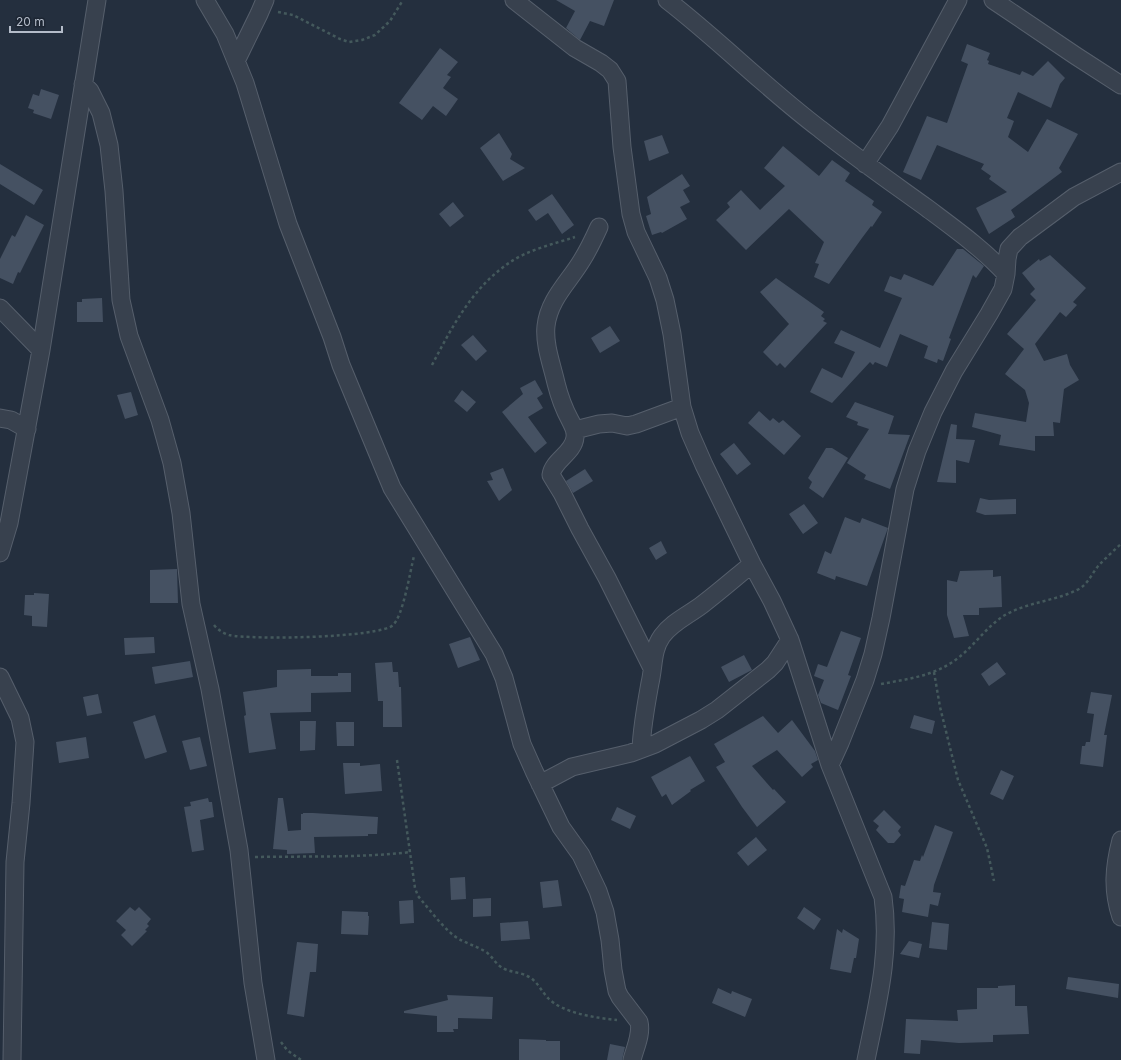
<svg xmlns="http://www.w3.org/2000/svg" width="1121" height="1060" viewBox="0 0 1121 1060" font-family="Inter,sans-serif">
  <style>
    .building { fill: #455162 }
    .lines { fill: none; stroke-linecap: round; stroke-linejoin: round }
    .street-casing { stroke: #565f6c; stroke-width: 19 }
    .path { stroke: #44595c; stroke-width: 2.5; stroke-dasharray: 3 3; stroke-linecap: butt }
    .street { stroke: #38414e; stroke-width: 17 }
  </style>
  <rect width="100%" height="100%" fill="#242f3e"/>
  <path class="building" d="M 556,0 L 614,0 L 604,26 L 590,21 L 580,40 L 566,28 L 575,11 Z
    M 967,44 L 990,53 L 987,60 L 989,61 L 988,64 L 1020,75 L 1022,71 L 1033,76 L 1048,61 L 1065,78 L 1060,84 L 1051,108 L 1018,92 L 1007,118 L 1014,121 L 1008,137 L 1028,152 L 1047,119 L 1078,134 L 1059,168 L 1062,172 L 1011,210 L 1015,217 L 989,234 L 976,208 L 1007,192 L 989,179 L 991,176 L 981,169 L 984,164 L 937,145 L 921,180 L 903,172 L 927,116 L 947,123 L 968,64 L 961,61 Z
    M 440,48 L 458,62 L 447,75 L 451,77 L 443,88 L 458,99 L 446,116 L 433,106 L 422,120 L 399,103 Z
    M 41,89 L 59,95 L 51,119 L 33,113 L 34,110 L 28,108 L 33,94 L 39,96 Z
    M 499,133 L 512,154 L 510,159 L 525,168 L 503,181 L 480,148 Z
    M 662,135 L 669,153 L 649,161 L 644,141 Z
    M 783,146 L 819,176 L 832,160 L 850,173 L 845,181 L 874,201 L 872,205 L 882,212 L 872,227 L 871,226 L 862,238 L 829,284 L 814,277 L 819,264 L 815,263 L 824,242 L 789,209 L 746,250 L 716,220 L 730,207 L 727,203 L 741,190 L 760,210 L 785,186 L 764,168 Z
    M 0,164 L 43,190 L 34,205 L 0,184 Z
    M 682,174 L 690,186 L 683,190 L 690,202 L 680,207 L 687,219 L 662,233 L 661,232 L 652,235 L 646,216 L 651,214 L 647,197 Z
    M 552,194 L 574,225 L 562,234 L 548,213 L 536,221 L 528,210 Z
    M 453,202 L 464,216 L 450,227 L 439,214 Z
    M 26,215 L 44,225 L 20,273 L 18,272 L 13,284 L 0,278 L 0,259 L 12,235 L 15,237 Z
    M 957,249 L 963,249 L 984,266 L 976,278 L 973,275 L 949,338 L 951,339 L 943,361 L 938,359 L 937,363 L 924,358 L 928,346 L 900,334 L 887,367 L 875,362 L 873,365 L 870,362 L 832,403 L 810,392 L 822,368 L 842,378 L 855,352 L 834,343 L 841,330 L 880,348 L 902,298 L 884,291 L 890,276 L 901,280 L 904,274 L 933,286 Z
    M 1050,255 L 1086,288 L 1073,302 L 1077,305 L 1066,317 L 1060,312 L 1035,344 L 1044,361 L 1067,354 L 1070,365 L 1079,380 L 1064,389 L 1060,423 L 1053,422 L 1054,436 L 1035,436 L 1035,451 L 999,445 L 1001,435 L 972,427 L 975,413 L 1026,422 L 1029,403 L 1025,390 L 1005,374 L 1024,349 L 1007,334 L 1036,300 L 1030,294 L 1035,289 L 1022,273 L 1039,259 L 1040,261 Z
    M 776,278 L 824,312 L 821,316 L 825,319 L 823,321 L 827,323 L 785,368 L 780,363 L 777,366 L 763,352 L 789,324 L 760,292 Z
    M 102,298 L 103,322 L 77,322 L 77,302 L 82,302 L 82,299 Z
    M 610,326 L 620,341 L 600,353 L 591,338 Z
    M 473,335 L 487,351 L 476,361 L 461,345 Z
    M 535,380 L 543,394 L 537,398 L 543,408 L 528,417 L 547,443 L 535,453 L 502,412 L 523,394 L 520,388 Z
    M 462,390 L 476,402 L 467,412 L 454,401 Z
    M 131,392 L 138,415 L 125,419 L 117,395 Z
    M 855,402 L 894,416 L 888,434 L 910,435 L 890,489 L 864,479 L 866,475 L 847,463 L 869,429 L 857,425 L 858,422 L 846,417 Z
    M 759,411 L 770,421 L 773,418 L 779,423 L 783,420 L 801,436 L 784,455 L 748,423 Z
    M 951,424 L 957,425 L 956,439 L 975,440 L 969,463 L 956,460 L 956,483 L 937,482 Z
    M 734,443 L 751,464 L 737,475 L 720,454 Z
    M 826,448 L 832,448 L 848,458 L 823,498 L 809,488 L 812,482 L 808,478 Z
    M 503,468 L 512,490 L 499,501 L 487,481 L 493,480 L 490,473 Z
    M 585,469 L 593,481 L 573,493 L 566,481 Z
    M 980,498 L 989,500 L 1016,499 L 1016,514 L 985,515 L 976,512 Z
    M 804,504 L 818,523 L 803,534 L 789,514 Z
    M 845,517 L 860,523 L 862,518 L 888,528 L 867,586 L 836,576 L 835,580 L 817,573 L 825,551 L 831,554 Z
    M 661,541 L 667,553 L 656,560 L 649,548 Z
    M 177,569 L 178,603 L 150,603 L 150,570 Z
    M 993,570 L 993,577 L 1001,576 L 1002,607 L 979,608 L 979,615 L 963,615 L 969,636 L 954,638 L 947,615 L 947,580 L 957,582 L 960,571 Z
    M 34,593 L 49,594 L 47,627 L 32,626 L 32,616 L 24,615 L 25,595 L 34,595 Z
    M 841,631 L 861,638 L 848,675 L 851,676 L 838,710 L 821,703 L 818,695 L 824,680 L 814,676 L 818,664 L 827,667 Z
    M 154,637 L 155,653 L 125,655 L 124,638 Z
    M 470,637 L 480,660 L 458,668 L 449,644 Z
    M 744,655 L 752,670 L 729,682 L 721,667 Z
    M 190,661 L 193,677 L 155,684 L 152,667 Z
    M 392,662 L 393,672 L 398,672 L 399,687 L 401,687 L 402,727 L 383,727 L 383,701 L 378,701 L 375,663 Z
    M 997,662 L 1006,674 L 989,686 L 981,674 Z
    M 311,669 L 311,676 L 338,676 L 338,673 L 351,673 L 351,692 L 311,693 L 311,712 L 270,713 L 276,749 L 249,753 L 244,716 L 246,715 L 243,692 L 277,687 L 277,670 Z
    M 1091,692 L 1112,695 L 1104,735 L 1107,735 L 1103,767 L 1080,764 L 1082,746 L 1085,746 L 1086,742 L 1090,742 L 1094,714 L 1087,713 Z
    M 98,694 L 102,713 L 87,716 L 83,697 Z
    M 155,715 L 167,752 L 145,759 L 133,722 Z
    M 914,715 L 935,721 L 932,734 L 910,728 Z
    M 763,716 L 778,733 L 792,720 L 815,751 L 818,760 L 811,764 L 813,767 L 802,777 L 777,750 L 752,766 L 773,790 L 774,789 L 786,802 L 757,827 L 742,807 L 716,767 L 725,762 L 714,744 Z
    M 300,721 L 316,721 L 315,750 L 300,751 Z
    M 336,722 L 354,722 L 354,746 L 337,746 Z
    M 86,737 L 89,758 L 59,763 L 56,742 Z
    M 200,737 L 207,766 L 190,770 L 182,741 Z
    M 690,756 L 705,781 L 690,790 L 691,791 L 672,805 L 666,794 L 662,797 L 651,777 Z
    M 343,763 L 360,763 L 360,766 L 380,764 L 382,791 L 345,794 Z
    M 1001,770 L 1014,776 L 1003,800 L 990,794 Z
    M 208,798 L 209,802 L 212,802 L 214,817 L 200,820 L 204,850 L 192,852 L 184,807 L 191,806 L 190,802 Z
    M 278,798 L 283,798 L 288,831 L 301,830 L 301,814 L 303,814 L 303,813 L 313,813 L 378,817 L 377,834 L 368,834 L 368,836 L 314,837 L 315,853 L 287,854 L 287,850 L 273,849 Z
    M 617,807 L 636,816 L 630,829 L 611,820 Z
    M 884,810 L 901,827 L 898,831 L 901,835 L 894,843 L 888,843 L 876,830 L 879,826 L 873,821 Z
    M 935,825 L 953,832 L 934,885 L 933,892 L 941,893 L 938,906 L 930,904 L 928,917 L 902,912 L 904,899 L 899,898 L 901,885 L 905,886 L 914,860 L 920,861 L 922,855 L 923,857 Z
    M 756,837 L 767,850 L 748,866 L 737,853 Z
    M 465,877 L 466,899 L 451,900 L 450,878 Z
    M 558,880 L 562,906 L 543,908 L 540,882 Z
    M 491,898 L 491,916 L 473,917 L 473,899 Z
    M 413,900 L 414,923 L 400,924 L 399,901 Z
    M 130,907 L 135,911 L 139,907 L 151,919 L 147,924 L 149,926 L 145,930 L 147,931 L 132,946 L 121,935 L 126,930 L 116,921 Z
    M 804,907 L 821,919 L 814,930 L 797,918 Z
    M 342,911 L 368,912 L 368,916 L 369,916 L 368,935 L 341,934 Z
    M 528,921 L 530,939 L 501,941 L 500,923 Z
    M 932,922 L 949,924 L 947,950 L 929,948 Z
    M 837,929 L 842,933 L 843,929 L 859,939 L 856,958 L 854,958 L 851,973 L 830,969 Z
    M 909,941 L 922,944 L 919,958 L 900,954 Z
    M 297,942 L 318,944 L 316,972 L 310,972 L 304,1017 L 287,1014 Z
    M 1068,977 L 1119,984 L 1118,998 L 1066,989 Z
    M 1015,985 L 1015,1006 L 1027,1006 L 1029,1034 L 993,1035 L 993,1042 L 959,1043 L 921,1040 L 920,1054 L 904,1053 L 906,1019 L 958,1021 L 957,1010 L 977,1009 L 977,988 L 998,988 L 998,986 Z
    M 718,988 L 731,994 L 732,991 L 752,999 L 745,1017 L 712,1003 Z
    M 447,995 L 493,997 L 492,1019 L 458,1018 L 458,1029 L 453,1029 L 454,1032 L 437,1032 L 437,1016 L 404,1013 L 404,1011 L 448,1000 Z
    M 519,1039 L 546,1040 L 546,1041 L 560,1041 L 560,1060 L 519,1060 Z
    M 610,1044 L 625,1047 L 622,1060 L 607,1060 Z"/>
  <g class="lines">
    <defs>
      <path id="street" d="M 205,0 L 225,34 L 245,83 L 288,224 L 332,337 L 341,365 L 392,488 L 494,654 L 504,678 L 522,744 L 534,771 L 561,827 L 581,855 L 598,891 L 605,912 L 610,940 L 613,970 L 617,991 L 620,997 L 639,1022 C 642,1034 635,1048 632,1060
        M 514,0 L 575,48 L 601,63 L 610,70 L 617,81 L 622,147 L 631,214 L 636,232 L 658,278 L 665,300 L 672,334 L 682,407 L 690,433 L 704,465 L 752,564 L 772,601 L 790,640 L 830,765 L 883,897 C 891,954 877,1005 866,1060
        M 667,0 C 720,41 767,89 820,129 C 855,157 891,182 927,208 C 955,229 983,249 1006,274
        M 993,0 L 1076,56 L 1121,85
        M 236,61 L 259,14 L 265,0
        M 83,84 L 90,91 L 101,113 L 109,145 L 114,191 L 121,300 L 129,336 L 160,420 L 172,463 L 181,513 L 191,604 L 210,689 L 239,850 L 253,983 L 266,1060
        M 865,164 L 890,126 L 958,0
        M 599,227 C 594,238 589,249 582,260 C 569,282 549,299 546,326 C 544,345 552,365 556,383 C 559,395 564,409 570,420 C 573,426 576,430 575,437 C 574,453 553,460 551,475 L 562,493 L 580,529 L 607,578 L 652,668
        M 0,308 L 41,350
        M 0,418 L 11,420 L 27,429
        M 575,430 L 599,424 L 612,423 L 627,426 L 636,424 L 682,407
        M 0,553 L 9,523 L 41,350 L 97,0
        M 0,677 L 20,718 L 25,742 L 21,803 L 15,862 L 12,1060
        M 641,749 C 642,726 646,705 650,683 C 654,666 652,650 662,636 C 672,622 689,615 703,604 C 720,591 736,577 752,564
        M 830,765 L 840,743 L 865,680 L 873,654 L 881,618 L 905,489 L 917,451 L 933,412 L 954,371 L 989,314 L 1003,289 L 1006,274 L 1007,259 L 1009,249 L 1020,237 L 1074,197 L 1121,172
        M 540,784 L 572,767 L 631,753 L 655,744 L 701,720 L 717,710 L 768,670 L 775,663 L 790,640
        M 1121,840 C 1114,867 1112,890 1121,917"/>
    </defs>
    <use href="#street" class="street-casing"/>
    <path class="path" d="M 278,12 L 293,15 L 340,39 L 349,42 L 362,40 L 375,35 L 390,21 L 403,0
      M 432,365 C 452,327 472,288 509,263 C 527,250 554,244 575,237
      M 214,625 C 218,630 223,633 229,635 C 250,640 380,638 393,625 C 403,616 410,572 414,556
      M 934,672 L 940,707 L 958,780 L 987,848 L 994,881
      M 881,684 C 908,679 935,676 958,658 C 975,645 987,626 1005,615 C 1028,602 1055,601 1077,590 C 1088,585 1092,573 1099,565 C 1106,558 1114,550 1121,544
      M 397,760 L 415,888 L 418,896 C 429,909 440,924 453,935 C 463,943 475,945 486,952 C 492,956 495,963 501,967 C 508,972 520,972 527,976 C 537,980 541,991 548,998 C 562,1013 596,1018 617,1020
      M 255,857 C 307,856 359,858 411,852
      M 281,1042 L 287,1050 L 301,1060"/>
    <use href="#street" class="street"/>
  </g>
  <path d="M10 26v6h52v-6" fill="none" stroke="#b4bcc9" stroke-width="2"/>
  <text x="16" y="26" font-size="12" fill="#b4bcc9" stroke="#1d2633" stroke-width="3" paint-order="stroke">20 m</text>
</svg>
